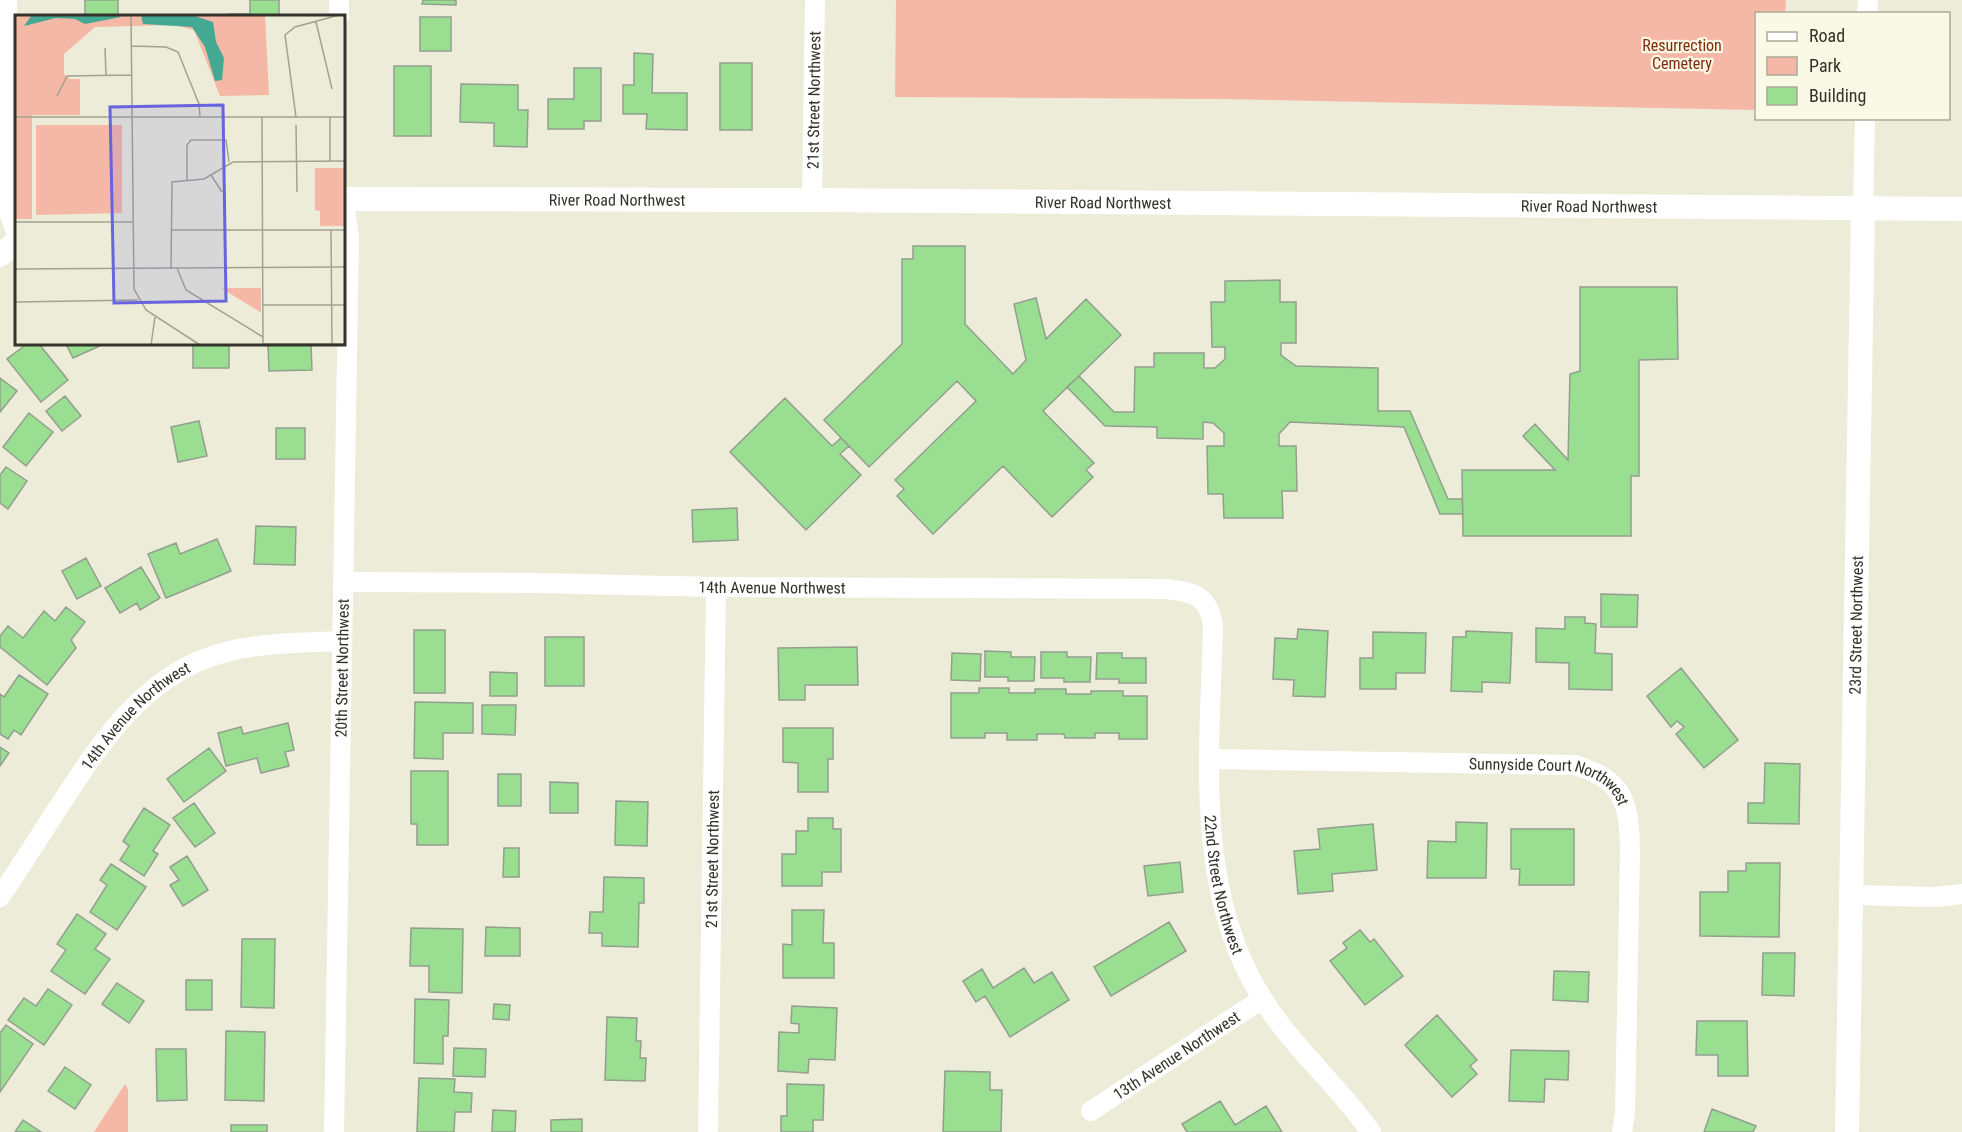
<svg xmlns="http://www.w3.org/2000/svg" width="1962" height="1132" viewBox="0 0 1962 1132" font-family="'Roboto Condensed',sans-serif">
  <style>
    .green { fill: #f5b8a6 }
    .building { fill: #9ade91; stroke: #929f90; stroke-width: 1.5 }
    .lines { fill: none; stroke-linecap: round; stroke-linejoin: round }
    .minor { stroke: #fff; stroke-width: 20 }
    .tertiary { stroke: #fff; stroke-width: 24 }
    .labels { text-anchor: middle; stroke-width: 4.5; stroke-linejoin: round; paint-order: stroke }
    .park-label { font-size: 16px; fill: #802a0d; stroke: #f9f9e5 }
    .street-label { font-size: 16px; fill: #33332b; stroke: #f9f9e5 }
    .inset-road { fill: none; stroke: #a2a293; stroke-width: 1.5 }
    .view { fill: #6764dd; fill-opacity: 0.15; stroke: #6764dd; stroke-width: 3 }
    .inset-edge { fill: none; stroke: #33332b; stroke-width: 3 }
  </style>
  <rect width="100%" height="100%" fill="#ececd8"/>
  <path class="green" d="M 896,0 L 1786,0 L 1785,13 L 1756,14 L 1756,110 L 1222,99 L 895,97 Z
    M 125,1084 L 128,1089 L 128,1132 L 94,1132 Z"/>
  <path class="building" d="M 85,0 L 118,0 L 118,16 L 85,16 Z
    M 250,0 L 279,0 L 279,16 L 229,16 L 229,14 L 250,14 Z
    M 423,0 L 456,0 L 456,5 L 422,4 Z
    M 420,17 L 451,17 L 451,51 L 420,51 Z
    M 634,53 L 653,54 L 652,93 L 687,93 L 687,130 L 646,129 L 647,114 L 623,114 L 623,85 L 634,85 Z
    M 720,63 L 752,63 L 752,130 L 720,130 Z
    M 394,66 L 431,66 L 431,136 L 394,136 Z
    M 574,68 L 601,68 L 601,121 L 584,121 L 584,129 L 548,129 L 548,99 L 574,99 Z
    M 461,84 L 518,85 L 518,110 L 528,110 L 527,147 L 494,146 L 494,123 L 460,122 Z
    M 913,246 L 965,246 L 965,324 L 1013,374 L 1026,360 L 1014,304 L 1036,298 L 1046,339 L 1086,299 L 1121,335 L 1043,411 L 1094,463 L 1086,470 L 1093,477 L 1052,517 L 1003,466 L 933,534 L 897,496 L 904,489 L 895,480 L 976,401 L 957,381 L 869,467 L 824,420 L 902,344 L 902,259 L 913,259 Z
    M 1280,280 L 1280,302 L 1296,302 L 1296,343 L 1281,343 L 1281,355 L 1296,366 L 1378,368 L 1378,411 L 1410,411 L 1448,499 L 1462,499 L 1463,514 L 1440,514 L 1404,427 L 1290,422 L 1279,434 L 1279,446 L 1296,446 L 1297,491 L 1282,491 L 1283,518 L 1224,518 L 1223,494 L 1208,494 L 1207,446 L 1224,446 L 1224,433 L 1213,423 L 1203,422 L 1203,439 L 1157,438 L 1157,427 L 1105,426 L 1067,387 L 1079,376 L 1114,412 L 1134,412 L 1135,367 L 1154,367 L 1154,353 L 1204,353 L 1204,368 L 1215,368 L 1225,359 L 1225,347 L 1212,347 L 1211,302 L 1225,302 L 1225,281 Z
    M 1580,287 L 1677,287 L 1678,359 L 1639,360 L 1639,476 L 1631,476 L 1631,536 L 1463,536 L 1462,470 L 1555,470 L 1523,436 L 1535,424 L 1568,460 L 1570,374 L 1580,371 Z
    M 27,344 L 39,344 L 68,380 L 41,402 L 7,359 Z
    M 66,344 L 104,344 L 73,358 Z
    M 193,344 L 229,344 L 229,368 L 193,368 Z
    M 268,344 L 311,344 L 312,370 L 269,371 Z
    M 0,378 L 17,391 L 0,412 Z
    M 65,396 L 81,416 L 62,431 L 46,411 Z
    M 785,398 L 832,446 L 841,438 L 849,446 L 840,454 L 861,475 L 806,530 L 730,452 Z
    M 29,413 L 53,432 L 26,466 L 3,447 Z
    M 199,421 L 207,456 L 178,462 L 171,427 Z
    M 276,428 L 305,428 L 305,459 L 276,459 Z
    M 6,467 L 27,481 L 8,509 L 0,503 L 0,475 Z
    M 737,508 L 738,540 L 693,542 L 692,510 Z
    M 256,526 L 296,527 L 295,565 L 254,564 Z
    M 217,539 L 231,571 L 166,598 L 148,554 L 176,543 L 180,554 Z
    M 86,558 L 101,586 L 77,599 L 62,571 Z
    M 141,567 L 160,598 L 140,610 L 137,603 L 120,613 L 105,588 Z
    M 1601,594 L 1638,595 L 1637,627 L 1601,627 Z
    M 66,607 L 85,622 L 71,640 L 76,648 L 47,685 L 0,647 L 0,636 L 8,626 L 23,638 L 44,611 L 55,621 Z
    M 1565,617 L 1585,617 L 1585,623 L 1596,624 L 1595,653 L 1612,654 L 1612,690 L 1569,689 L 1569,663 L 1536,662 L 1536,628 L 1565,629 Z
    M 1298,629 L 1328,631 L 1325,697 L 1293,696 L 1294,680 L 1273,679 L 1275,638 L 1297,639 Z
    M 414,630 L 445,630 L 445,693 L 414,693 Z
    M 1466,631 L 1512,633 L 1510,683 L 1482,682 L 1482,692 L 1451,691 L 1453,637 L 1466,637 Z
    M 1373,632 L 1426,633 L 1425,673 L 1396,673 L 1396,689 L 1360,689 L 1360,658 L 1373,658 Z
    M 545,637 L 584,637 L 584,686 L 545,686 Z
    M 857,647 L 858,685 L 805,685 L 805,700 L 779,700 L 778,648 Z
    M 985,651 L 1011,652 L 1011,657 L 1035,657 L 1034,681 L 1008,681 L 1008,677 L 985,677 Z
    M 1041,652 L 1067,652 L 1067,657 L 1091,657 L 1090,682 L 1064,682 L 1064,678 L 1041,678 Z
    M 952,653 L 981,654 L 980,681 L 951,680 Z
    M 1097,653 L 1122,653 L 1122,658 L 1146,658 L 1146,683 L 1119,683 L 1119,679 L 1096,679 Z
    M 1681,668 L 1738,740 L 1704,768 L 1676,734 L 1684,727 L 1677,721 L 1671,727 L 1647,696 Z
    M 490,672 L 517,673 L 517,696 L 490,696 Z
    M 19,675 L 48,694 L 21,735 L 14,730 L 8,739 L 0,734 L 0,694 L 4,697 Z
    M 979,688 L 1009,688 L 1009,693 L 1035,693 L 1035,689 L 1066,689 L 1066,694 L 1091,694 L 1091,691 L 1123,691 L 1123,696 L 1147,696 L 1147,739 L 1119,739 L 1119,733 L 1095,733 L 1095,738 L 1065,738 L 1064,734 L 1037,734 L 1037,740 L 1007,740 L 1007,733 L 985,733 L 985,738 L 951,738 L 951,693 L 979,693 Z
    M 415,702 L 473,703 L 473,733 L 443,733 L 443,759 L 414,758 Z
    M 482,705 L 516,705 L 515,735 L 482,734 Z
    M 288,723 L 294,750 L 285,752 L 289,766 L 261,773 L 257,758 L 226,766 L 218,733 L 241,727 L 243,734 Z
    M 783,728 L 833,728 L 833,759 L 828,759 L 828,792 L 798,792 L 798,763 L 783,762 Z
    M 0,747 L 9,753 L 0,766 Z
    M 209,748 L 226,771 L 184,802 L 167,779 Z
    M 1765,763 L 1800,764 L 1799,824 L 1748,823 L 1748,803 L 1764,803 Z
    M 411,771 L 448,771 L 448,845 L 417,845 L 417,824 L 411,824 Z
    M 498,774 L 521,774 L 521,806 L 498,806 Z
    M 550,782 L 578,783 L 578,813 L 550,813 Z
    M 616,801 L 648,802 L 647,846 L 615,845 Z
    M 194,803 L 215,833 L 195,847 L 173,818 Z
    M 144,808 L 170,825 L 153,851 L 158,854 L 144,876 L 120,860 L 129,846 L 123,841 Z
    M 808,818 L 833,818 L 833,829 L 841,829 L 841,872 L 822,872 L 822,886 L 782,886 L 782,854 L 796,854 L 796,831 L 808,831 Z
    M 1456,822 L 1487,823 L 1486,878 L 1427,878 L 1428,841 L 1456,842 Z
    M 1373,824 L 1377,870 L 1332,874 L 1333,891 L 1298,894 L 1294,851 L 1320,849 L 1318,829 Z
    M 1511,829 L 1574,829 L 1574,885 L 1519,885 L 1520,869 L 1511,869 Z
    M 504,848 L 519,848 L 519,877 L 503,877 Z
    M 187,856 L 208,890 L 183,906 L 170,885 L 179,880 L 170,867 Z
    M 1180,862 L 1183,892 L 1148,896 L 1144,866 Z
    M 1746,863 L 1780,863 L 1779,937 L 1700,936 L 1700,892 L 1728,892 L 1728,871 L 1746,871 Z
    M 111,864 L 146,887 L 117,930 L 90,912 L 107,885 L 100,880 Z
    M 604,877 L 644,878 L 644,903 L 639,903 L 638,947 L 602,946 L 602,933 L 589,933 L 590,912 L 603,912 Z
    M 792,910 L 824,910 L 823,943 L 834,943 L 834,978 L 783,978 L 783,944 L 792,945 Z
    M 77,914 L 106,934 L 95,949 L 110,959 L 85,994 L 51,971 L 66,950 L 57,944 Z
    M 1169,922 L 1186,951 L 1111,996 L 1094,967 Z
    M 486,927 L 520,928 L 520,956 L 485,956 Z
    M 411,928 L 463,929 L 462,993 L 429,992 L 429,966 L 410,966 Z
    M 1360,930 L 1370,942 L 1374,939 L 1403,976 L 1365,1005 L 1330,961 L 1347,948 L 1343,943 Z
    M 242,939 L 275,939 L 274,1008 L 241,1007 Z
    M 1763,953 L 1795,953 L 1794,996 L 1762,995 Z
    M 1024,968 L 1034,983 L 1052,972 L 1069,1000 L 1010,1037 L 985,996 L 976,1002 L 963,981 L 982,969 L 993,988 Z
    M 1554,971 L 1589,972 L 1588,1002 L 1553,1000 Z
    M 186,980 L 212,980 L 212,1010 L 186,1010 Z
    M 117,983 L 144,1001 L 129,1023 L 102,1004 Z
    M 48,989 L 72,1005 L 44,1045 L 8,1020 L 24,998 L 36,1006 Z
    M 415,999 L 449,1000 L 448,1036 L 443,1036 L 443,1064 L 414,1063 Z
    M 494,1004 L 510,1005 L 509,1020 L 493,1019 Z
    M 792,1006 L 837,1008 L 835,1060 L 809,1059 L 808,1073 L 778,1071 L 779,1032 L 799,1033 L 799,1024 L 791,1023 Z
    M 1437,1015 L 1477,1060 L 1470,1066 L 1477,1074 L 1452,1097 L 1405,1045 Z
    M 607,1017 L 637,1018 L 636,1041 L 641,1041 L 640,1058 L 646,1058 L 645,1081 L 605,1080 Z
    M 1697,1021 L 1747,1021 L 1748,1076 L 1718,1076 L 1718,1055 L 1696,1055 Z
    M 6,1025 L 33,1044 L 0,1092 L 0,1033 Z
    M 226,1031 L 265,1032 L 264,1101 L 225,1100 Z
    M 454,1048 L 486,1049 L 485,1077 L 453,1076 Z
    M 156,1049 L 186,1049 L 187,1100 L 157,1101 Z
    M 1511,1050 L 1569,1051 L 1568,1080 L 1545,1079 L 1544,1102 L 1509,1101 Z
    M 65,1067 L 91,1085 L 75,1109 L 48,1091 Z
    M 945,1071 L 990,1072 L 990,1090 L 1002,1090 L 1001,1132 L 943,1132 Z
    M 419,1078 L 455,1079 L 454,1092 L 472,1093 L 471,1112 L 455,1112 L 454,1132 L 417,1132 Z
    M 787,1084 L 824,1085 L 823,1120 L 813,1120 L 813,1132 L 781,1132 L 781,1116 L 787,1116 Z
    M 1220,1101 L 1235,1125 L 1266,1106 L 1282,1132 L 1187,1132 L 1182,1124 Z
    M 1712,1109 L 1756,1126 L 1753,1132 L 1704,1132 Z
    M 493,1110 L 516,1111 L 515,1132 L 492,1132 Z
    M 582,1119 L 582,1132 L 551,1132 L 551,1120 Z
    M 23,1120 L 41,1132 L 15,1132 Z
    M 231,1125 L 267,1125 L 267,1132 L 231,1132 Z"/>
  <g class="lines">
    <g class="minor">
      <path d="M 7,0 L 4,179 L 5,201 L 16,232"/>
      <path d="M 1867,14 L 1868,0"/>
      <path d="M 339,16 L 339,0"/>
      <path id="s1" d="M 812,200 L 815,0"/>
      <path d="M 1863,209 L 1865,118"/>
      <path id="s2" d="M 343,582 L 536,583 L 716,587 L 1166,589 C 1193,592 1209,595 1213,626 C 1210,747 1193,890 1262,998 C 1292,1047 1338,1085 1371,1132"/>
      <path id="s3" d="M 1210,759 L 1574,765 C 1625,779 1629,803 1630,852 L 1625,1113 L 1622,1132"/>
      <path d="M 1851,895 L 1936,897 L 1962,894"/>
      <path id="s4" d="M 0,897 C 20,867 40,836 60,805 C 96,750 134,690 197,662 C 242,642 293,643 341,641"/>
      <path id="s5" d="M 1091,1111 L 1262,999"/>
      <path id="s6" d="M 334,1132 L 349,237 L 344,204"/>
      <path id="s7" d="M 708,1132 L 716,587"/>
    </g>
    <g class="tertiary">
      <path id="s8" d="M 344,199 L 812,200 L 1962,209"/>
      <path d="M 0,255 L 16,243"/>
      <path id="s9" d="M 1847,1132 L 1863,209"/>
    </g>
  </g>
  <g class="labels">
    <g class="park-label">
      <text x="1682" y="51">Resurrection<tspan x="1682" dy="18">Cemetery</tspan></text>
    </g>
    <g class="street-label">
      <text dy="6" stroke="none"><textPath href="#s1" startOffset="100">21st Street Northwest</textPath></text>
      <text dy="6" stroke="none"><textPath href="#s8" startOffset="273">River Road Northwest</textPath></text>
      <text dy="6" stroke="none"><textPath href="#s8" startOffset="759">River Road Northwest</textPath></text>
      <text dy="6" stroke="none"><textPath href="#s8" startOffset="1245">River Road Northwest</textPath></text>
      <text dy="6" stroke="none"><textPath href="#s2" startOffset="429">14th Avenue Northwest</textPath></text>
      <text dy="6" stroke="none"><textPath href="#s9" startOffset="507">23rd Street Northwest</textPath></text>
      <text dy="6" stroke="none"><textPath href="#s6" startOffset="464">20th Street Northwest</textPath></text>
      <text dy="6" stroke="none"><textPath href="#s4" startOffset="228">14th Avenue Northwest</textPath></text>
      <text dy="6" stroke="none"><textPath href="#s3" startOffset="345">Sunnyside Court Northwest</textPath></text>
      <text dy="6" stroke="none"><textPath href="#s7" startOffset="273">21st Street Northwest</textPath></text>
      <text dy="6" stroke="none"><textPath href="#s2" startOffset="1150">22nd Street Northwest</textPath></text>
      <text dy="6" stroke="none"><textPath href="#s5" startOffset="102">13th Avenue Northwest</textPath></text>
    </g>
  </g>
  <g transform="translate(15 15)">
    <rect width="330" height="330" fill="#ececd8"/>
    <path d="M 0,0 L 250,0 L 254,80 L 205,81 L 179,15 L 159,10 L 80,12 L 49,39 L 49,59 L 55,64 L 65,64 L 65,100 L 17,100 L 17,204 L 0,204 ZM 21,110 L 107,110 L 107,198 L 21,200 ZM 300,153 L 330,153 L 330,211 L 305,211 L 305,196 L 300,195 ZM 206,273 L 246,273 L 246,297 L 245,297 Z" fill="#f5b8a6"/>
    <path d="M 17,0 L 105,0 L 106,2 L 70,9 L 60,4 L 41,3 L 9,11 ZM 126,0 L 177,0 L 198,7 L 201,27 L 209,43 L 207,65 L 200,66 L 190,32 L 177,12 L 128,9 Z" fill="#43a993"/>
    <path class="inset-road" d="M 116,0 L 119,274 L 131,295 L 185,330M 301,7 L 317,74M 116,31 L 151,32 L 163,37 L 184,89 L 185,102M 90,33 L 91,60M 42,81 L 52,61 L 116,60M 0,102 L 330,102M 247,102 L 248,330M 281,102 L 270,20 L 280,12 L 324,0M 315,102 L 315,146M 281,110 L 282,177M 196,160 L 207,177M 172,165 L 172,130 L 176,125 L 211,125 L 214,147M 0,207 L 117,207M 156,215 L 330,215M 316,215 L 317,330M 156,253 L 157,167 L 189,164 L 218,147 L 330,146M 162,253 L 171,275 L 248,322M 0,254 L 330,252M 0,287 L 123,285M 248,290 L 330,290M 248,329 L 330,329M 136,330 L 140,302"/>
    <path class="view" d="M 208,90 L 211,286 L 99,288 L 95,92 Z"/>
    <rect width="330" height="330" class="inset-edge"/>
  </g>
  <rect x="1755" y="12" width="195" height="108" fill="#f9f9e5" stroke="#aaaa9b" stroke-width="1.5"/>
  <rect x="1767" y="32" width="30" height="9" fill="#ffffff" stroke="#aaaa9b" stroke-width="1.5"/>
  <text x="1809" y="42" font-size="18" fill="#33332b">Road</text>
  <rect x="1767" y="57" width="30" height="18" fill="#f5b8a6" stroke="#aaaa9b" stroke-width="1.5"/>
  <text x="1809" y="72" font-size="18" fill="#33332b">Park</text>
  <rect x="1767" y="87" width="30" height="18" fill="#9ade91" stroke="#aaaa9b" stroke-width="1.5"/>
  <text x="1809" y="102" font-size="18" fill="#33332b">Building</text>
</svg>
